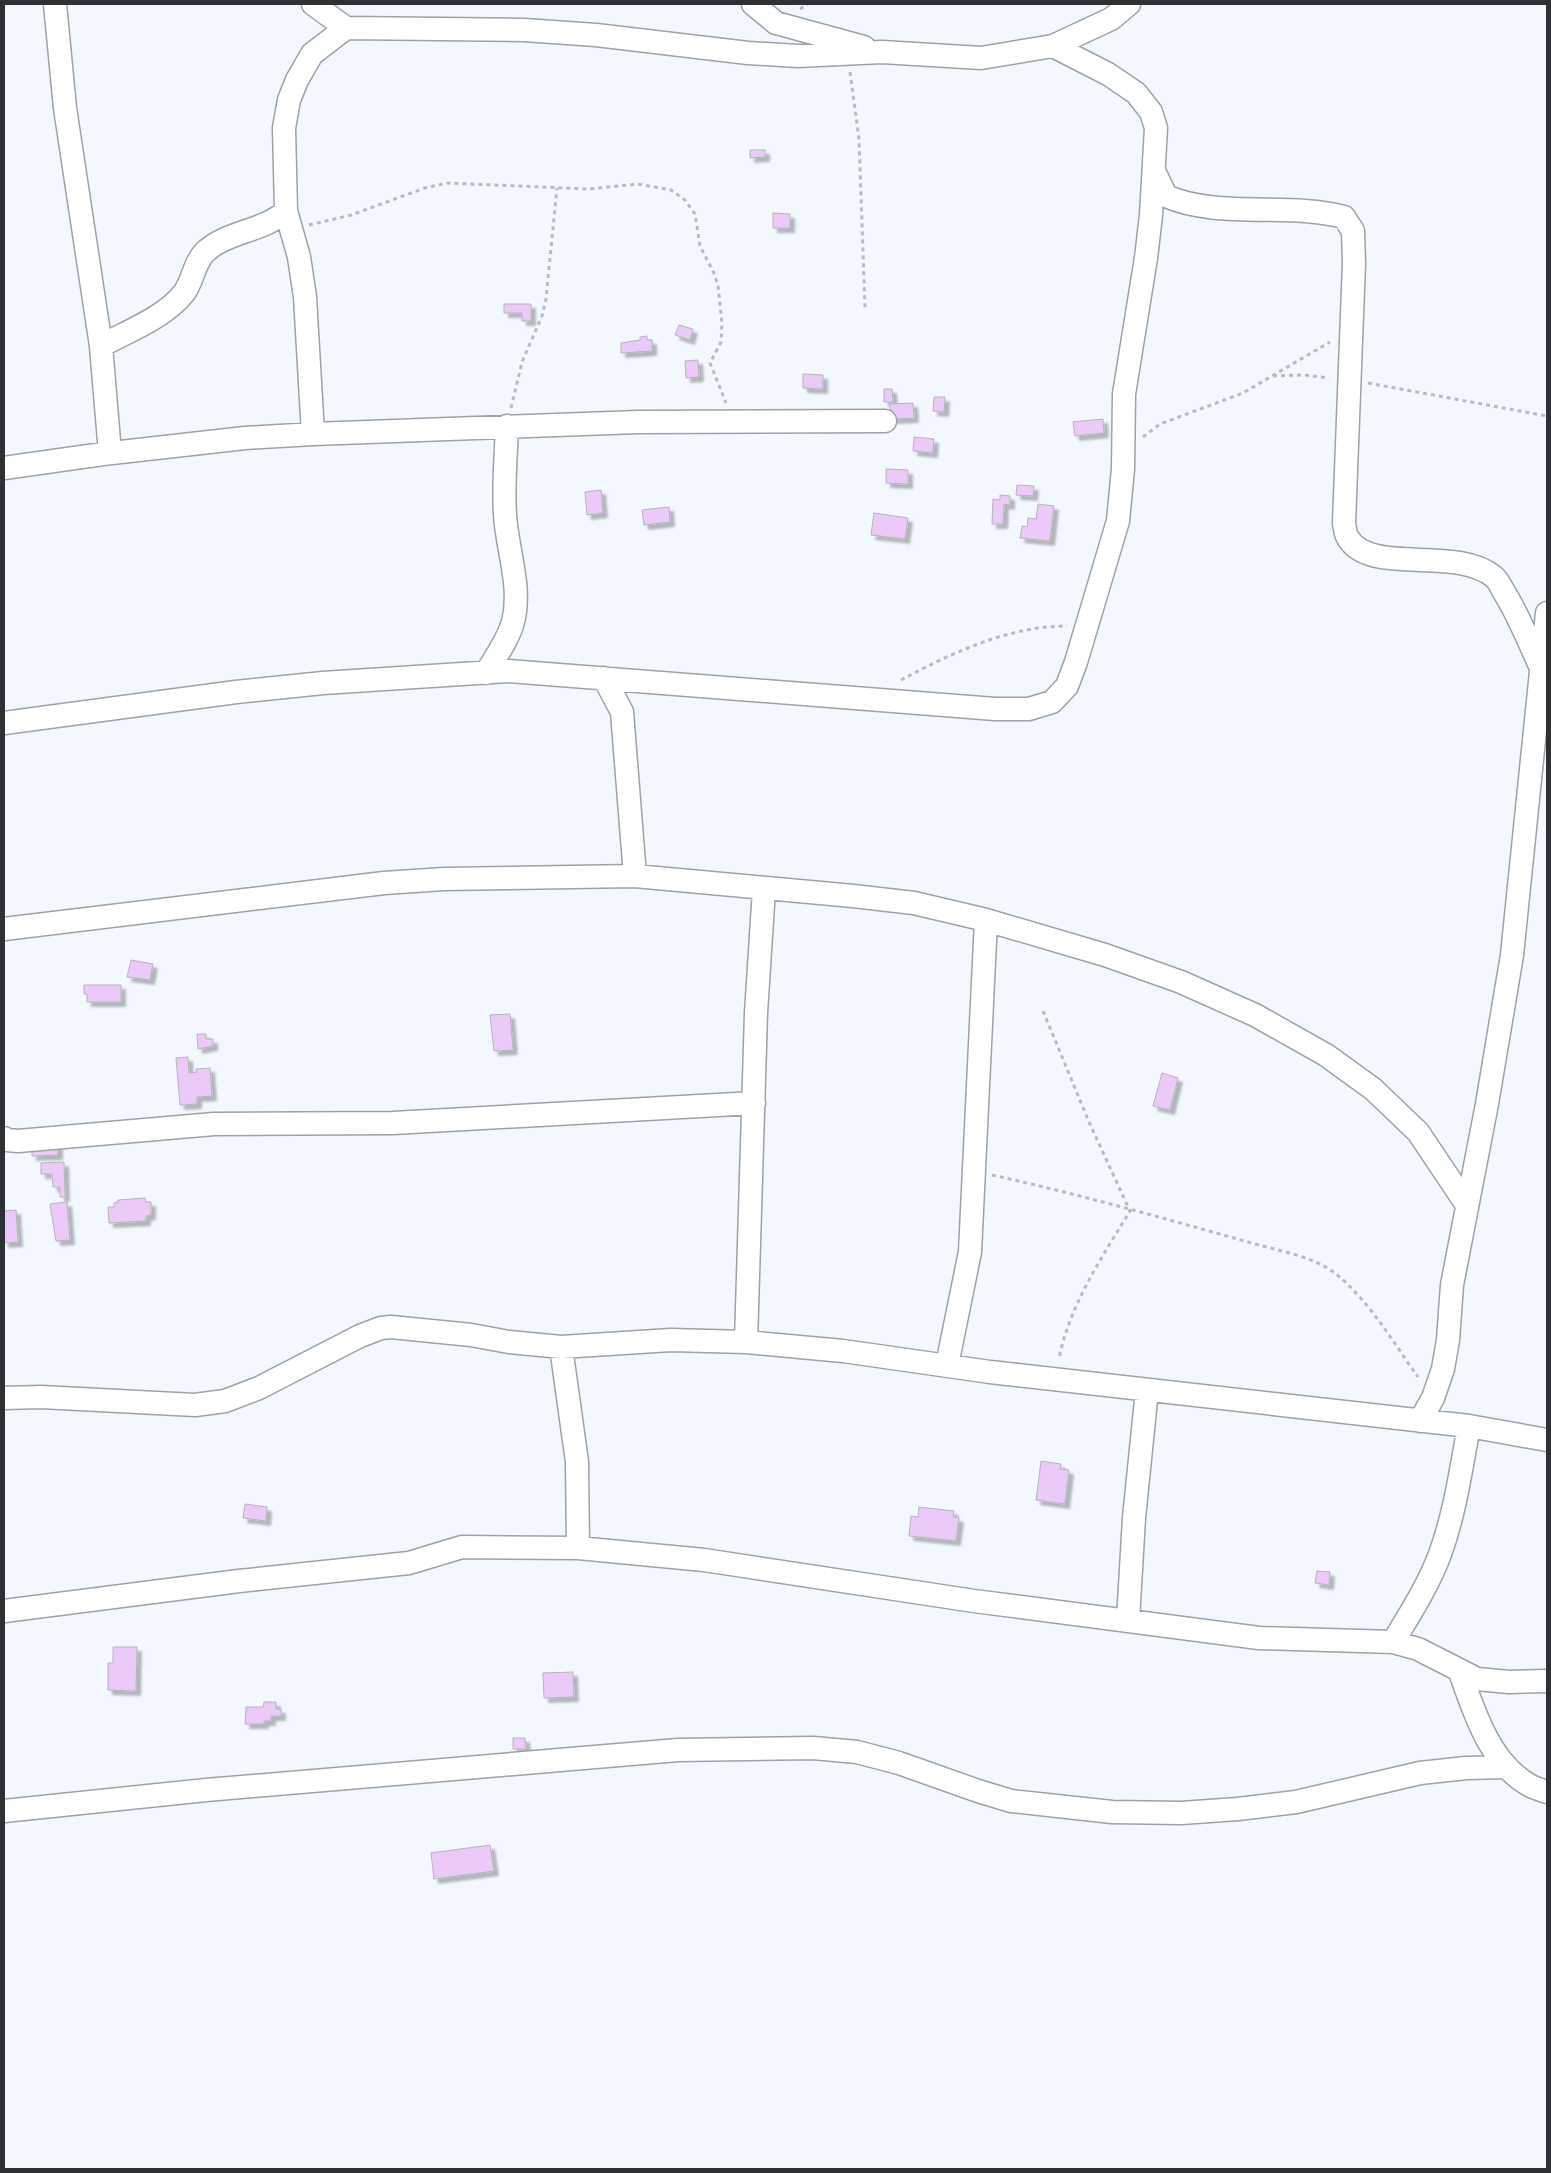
<svg xmlns="http://www.w3.org/2000/svg" width="1551" height="2173" viewBox="0 0 1551 2173" font-family="Signika,sans-serif">
  <style>
    .building { fill: #ebcaf9; stroke: #b7b2b9; filter: url(#shadow) }
    .lines { fill: none; stroke-linecap: round; stroke-linejoin: round }
    .minor-casing { stroke: #9ba2a8; stroke-width: 25 }
    .path { stroke: #b6bbc0; stroke-width: 3; stroke-dasharray: 4 4; stroke-linecap: butt }
    .minor { stroke: #fff; stroke-width: 22 }
  </style>
  <defs>
    <filter id="shadow"><feDropShadow dx="4.5" dy="4.5" stdDeviation="1" flood-color="#0004"/></filter>
  </defs>
  <rect width="100%" height="100%" fill="#f2f8fe"/>
  <path class="building" d="M 750,150 L 765,150 L 765,157 L 750,158 Z
    M 773,213 L 790,214 L 790,228 L 773,228 Z
    M 504,304 L 531,304 L 531,321 L 522,321 L 522,313 L 504,313 Z
    M 679,325 L 693,329 L 690,340 L 675,335 Z
    M 647,336 L 647,340 L 652,340 L 652,351 L 621,353 L 621,343 L 640,340 L 640,337 Z
    M 698,360 L 699,377 L 686,378 L 685,361 Z
    M 803,374 L 823,375 L 823,389 L 803,388 Z
    M 884,389 L 892,389 L 893,402 L 884,402 Z
    M 934,397 L 945,397 L 944,412 L 933,411 Z
    M 913,403 L 914,418 L 891,419 L 890,404 Z
    M 1103,419 L 1104,433 L 1075,436 L 1073,422 Z
    M 914,437 L 934,439 L 933,453 L 913,451 Z
    M 886,469 L 908,470 L 908,484 L 886,483 Z
    M 1017,485 L 1034,486 L 1033,496 L 1016,495 Z
    M 601,490 L 603,513 L 587,515 L 585,492 Z
    M 1000,495 L 1010,496 L 1010,505 L 1004,504 L 1003,524 L 992,524 L 993,499 L 1000,500 Z
    M 1038,504 L 1054,506 L 1050,541 L 1020,538 L 1022,526 L 1027,527 L 1028,518 L 1036,519 Z
    M 669,507 L 670,522 L 644,525 L 642,510 Z
    M 874,513 L 908,518 L 905,539 L 871,535 Z
    M 131,960 L 153,964 L 150,980 L 127,977 Z
    M 84,985 L 121,985 L 121,1002 L 87,1002 L 87,994 L 84,994 Z
    M 510,1014 L 513,1050 L 494,1051 L 490,1015 Z
    M 197,1034 L 206,1034 L 206,1039 L 213,1039 L 213,1046 L 198,1049 Z
    M 188,1057 L 189,1073 L 197,1072 L 196,1069 L 210,1068 L 212,1096 L 197,1097 L 197,1104 L 180,1105 L 176,1058 Z
    M 1162,1073 L 1178,1078 L 1170,1110 L 1153,1106 Z
    M 58,1141 L 58,1155 L 32,1156 L 32,1142 Z
    M 64,1162 L 65,1197 L 60,1197 L 60,1187 L 53,1187 L 52,1174 L 41,1174 L 41,1163 Z
    M 145,1198 L 146,1202 L 151,1202 L 151,1215 L 146,1216 L 146,1221 L 109,1223 L 108,1207 L 114,1207 L 114,1203 L 118,1202 L 118,1200 Z
    M 67,1202 L 70,1240 L 56,1241 L 50,1204 Z
    M 16,1210 L 18,1242 L 4,1243 L 4,1211 Z
    M 1041,1461 L 1061,1464 L 1060,1469 L 1069,1470 L 1065,1504 L 1036,1500 Z
    M 245,1504 L 267,1507 L 266,1521 L 243,1518 Z
    M 919,1507 L 954,1511 L 953,1517 L 959,1518 L 956,1541 L 909,1536 L 911,1516 L 918,1517 Z
    M 1317,1571 L 1330,1572 L 1329,1585 L 1315,1583 Z
    M 113,1647 L 137,1647 L 136,1691 L 108,1690 L 108,1663 L 113,1663 Z
    M 573,1672 L 574,1697 L 544,1698 L 543,1673 Z
    M 264,1702 L 276,1702 L 276,1709 L 281,1709 L 281,1716 L 271,1716 L 271,1721 L 264,1721 L 264,1724 L 245,1724 L 246,1707 L 263,1707 Z
    M 513,1738 L 525,1738 L 526,1749 L 513,1749 Z
    M 490,1845 L 494,1871 L 434,1879 L 431,1853 Z"/>
  <g class="lines">
    <defs>
      <path id="minor" d="M 55,4 L 65,108 L 101,346 L 110,453
        M 313,4 L 346,28 L 524,30 L 596,35 L 748,53 L 798,56 L 882,52 L 981,58 L 1053,46 L 1111,19 L 1129,4
        M 753,4 L 776,23 L 864,47
        M 1154,171 L 1166,196 C 1218,219 1288,202 1344,217 L 1353,231 L 1354,263 L 1344,523 C 1345,528 1345,534 1348,538 C 1370,576 1457,545 1494,577 C 1498,580 1501,587 1504,592 C 1519,616 1529,642 1541,668
        M 101,346 C 128,331 164,318 184,293 C 193,281 194,263 205,252 C 227,231 263,232 286,211
        M 313,434 L 305,297 L 299,257 L 286,211 L 284,128 L 289,100 L 297,80 L 312,54 L 346,28
        M 4,468 L 103,454 L 245,438 L 313,434 L 638,422 L 885,421
        M 486,673 C 496,656 508,640 513,622 C 522,587 507,549 505,515 C 503,485 506,455 507,426
        M 604,678 L 622,712 L 635,876
        M 4,723 L 236,692 L 323,683 L 508,671 L 995,709 L 1029,709 L 1052,702 L 1067,686 L 1076,662 L 1118,521 L 1123,469 L 1124,394 L 1146,258 L 1151,215 L 1156,128 L 1151,112 L 1136,93 L 1108,74 L 1053,46
        M 4,929 L 384,883 L 444,879 L 635,876 L 853,896 L 914,903 L 986,920 L 1105,955 L 1181,982 L 1255,1015 L 1326,1055 L 1373,1089 L 1418,1132 L 1467,1205
        M 4,1138 L 7,1140 L 18,1141 L 214,1124 L 393,1123 L 754,1103
        M 746,1342 L 756,1013 L 764,889
        M 561,1347 L 577,1462 L 578,1548
        M 947,1365 L 970,1252 L 986,920
        M 4,1398 L 41,1397 L 195,1405 L 225,1401 L 259,1388 L 360,1336 L 381,1328 L 391,1327 L 471,1335 L 509,1342 L 561,1347 L 671,1340 L 746,1342 L 843,1351 L 990,1372 L 1469,1426 L 1547,1440
        M 1420,1421 L 1433,1398 L 1443,1369 L 1448,1340 L 1452,1285 L 1487,1104 L 1512,955 L 1547,613
        M 4,1611 L 239,1581 L 409,1563 L 462,1547 L 578,1548 L 704,1560 L 974,1601 L 1259,1638 L 1393,1642 L 1418,1649 L 1477,1679 L 1509,1682 L 1547,1681
        M 1128,1620 L 1134,1518 L 1147,1390
        M 1393,1642 C 1410,1614 1429,1584 1440,1554 C 1455,1513 1461,1469 1469,1426
        M 1460,1672 C 1474,1712 1490,1763 1529,1785 C 1534,1788 1541,1790 1547,1792
        M 4,1811 L 206,1790 L 678,1750 L 813,1748 L 857,1752 L 899,1763 L 978,1791 L 1011,1801 L 1112,1812 L 1181,1813 L 1238,1809 L 1296,1802 L 1420,1773 L 1466,1768 L 1507,1767"/>
    </defs>
    <use href="#minor" class="minor-casing"/>
    <path class="path" d="M 800,9 L 808,4
      M 850,72 L 859,139 L 865,308
      M 309,225 L 351,215 L 425,188 L 447,183 L 589,189 L 638,184 L 671,190 L 685,200 L 695,214 L 700,246 L 714,273 L 718,286 L 722,323 L 721,342 L 710,363 L 726,403
      M 1273,376 L 1304,375 L 1329,378
      M 1368,383 L 1547,416
      M 511,408 L 522,362 L 542,316 L 546,299 L 557,188
      M 1143,437 L 1160,424 L 1243,393 L 1330,342
      M 901,680 C 952,653 1008,626 1067,626
      M 1043,1011 L 1089,1122 L 1130,1211 C 1102,1257 1069,1306 1059,1359
      M 992,1175 C 1078,1194 1163,1218 1248,1242 C 1275,1250 1314,1256 1336,1274 C 1370,1302 1393,1342 1418,1377"/>
    <use href="#minor" class="minor"/>
  </g>
  <rect width="1551" height="2173" fill="none" stroke="#2e3133" stroke-width="10"/>
</svg>
